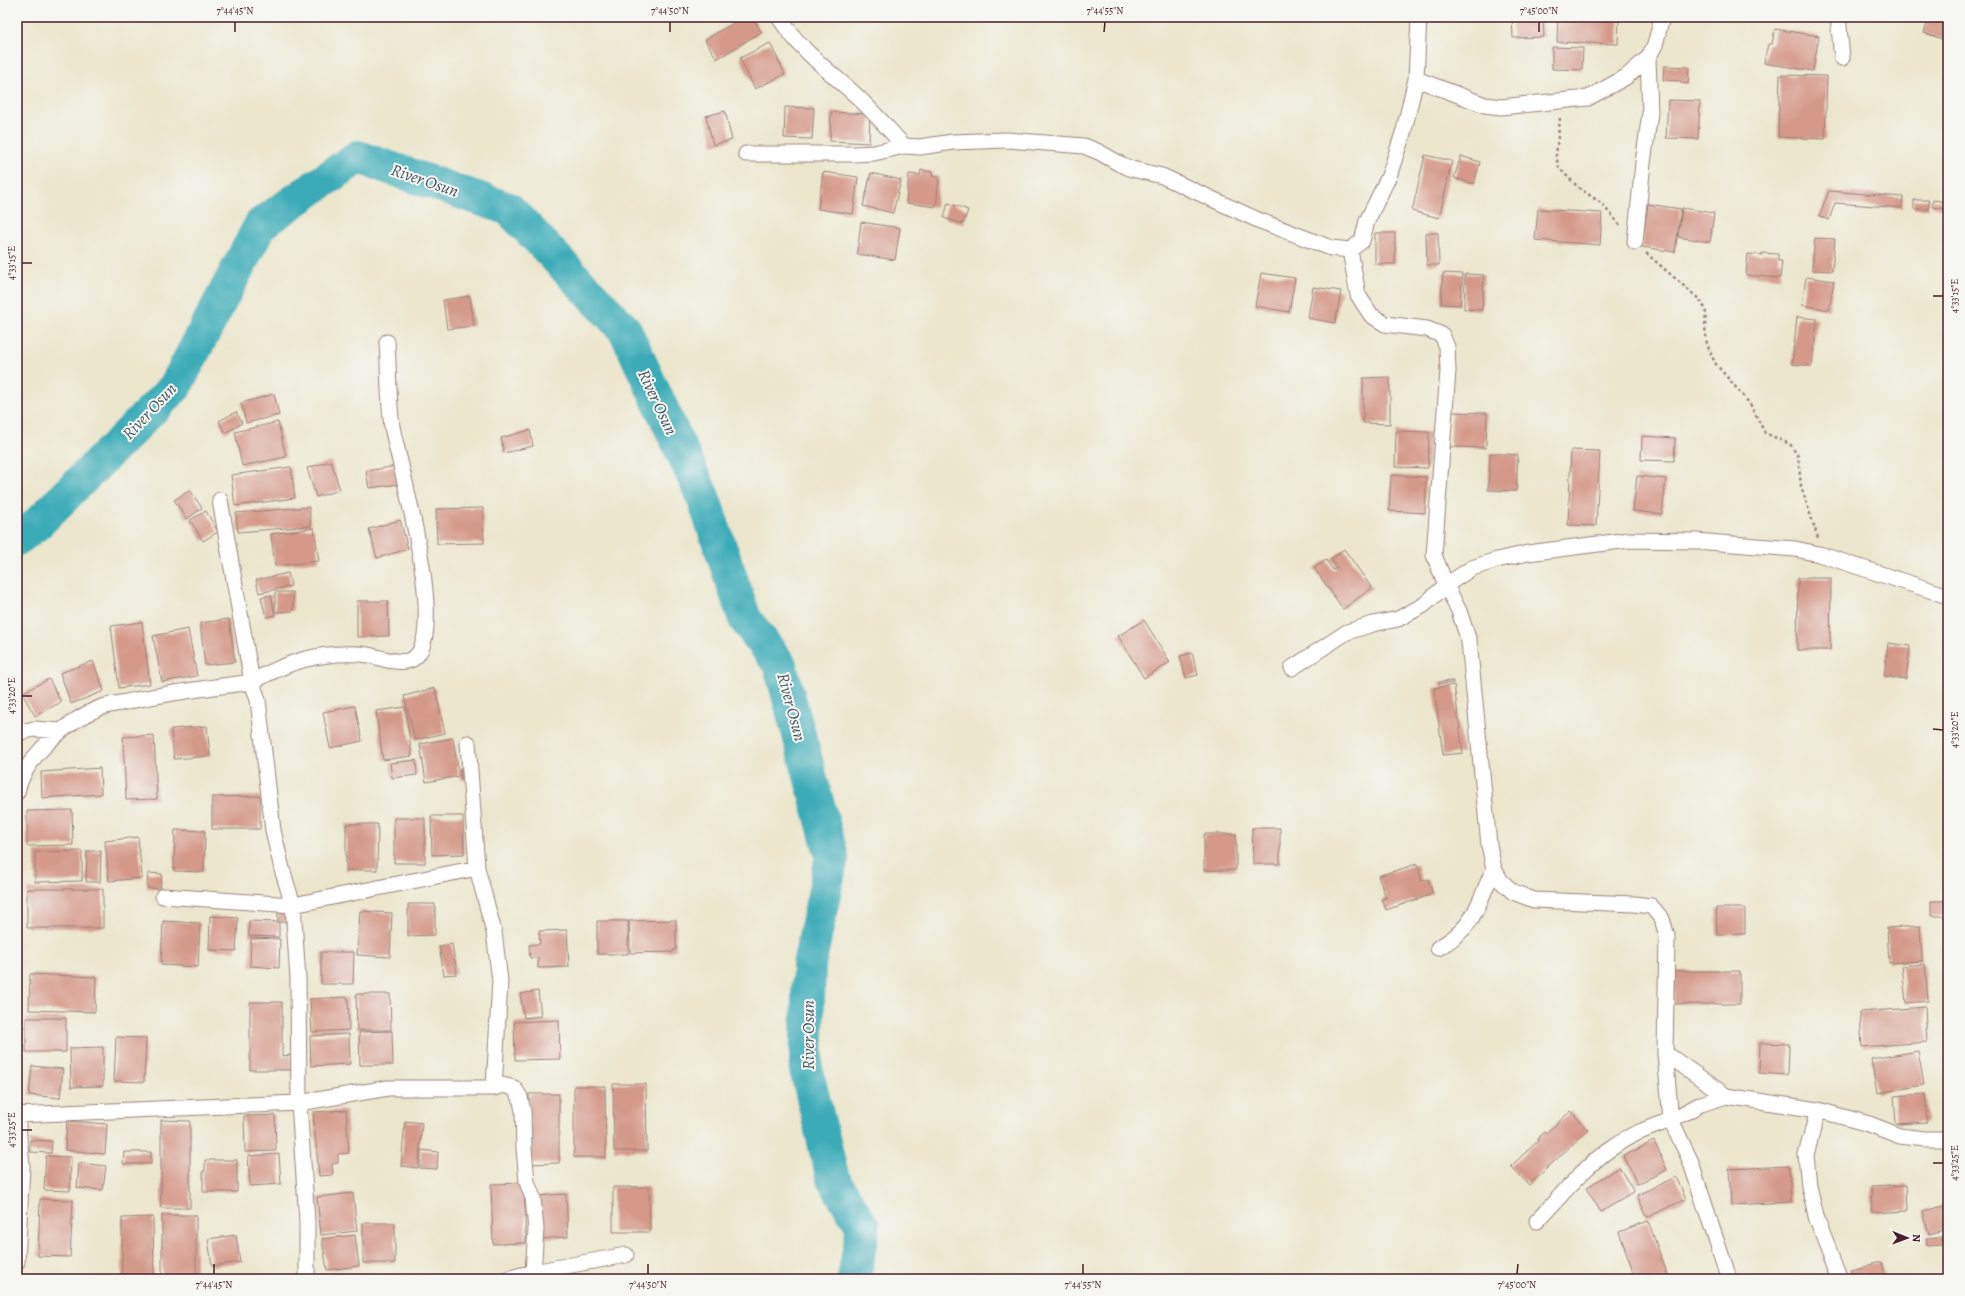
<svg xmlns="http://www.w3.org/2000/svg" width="1965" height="1296" viewBox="0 0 1965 1296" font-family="Alegreya,serif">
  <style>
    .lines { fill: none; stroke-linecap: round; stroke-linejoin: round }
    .river { stroke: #3babb8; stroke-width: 34 }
    .building { fill: #d49988 }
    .minor-casing { stroke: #9a827c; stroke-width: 17 }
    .path { stroke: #9a827c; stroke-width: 2.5; stroke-dasharray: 3 3; stroke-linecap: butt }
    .minor { stroke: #fff; stroke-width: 15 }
    .ticks { fill: none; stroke: #4a1f2b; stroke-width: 1.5 }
    .labels { text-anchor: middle; stroke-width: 4; stroke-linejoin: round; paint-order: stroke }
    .water-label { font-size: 17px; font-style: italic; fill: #445763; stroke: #f6f6f2 }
    .neatline { fill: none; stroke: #4a1f2b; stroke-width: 1.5 }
    .ticks-label { font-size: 10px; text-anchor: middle; fill: #4a1f2b }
  </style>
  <rect width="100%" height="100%" fill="#f6f6f2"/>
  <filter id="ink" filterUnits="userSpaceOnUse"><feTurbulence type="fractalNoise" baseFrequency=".025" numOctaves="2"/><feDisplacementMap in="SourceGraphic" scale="8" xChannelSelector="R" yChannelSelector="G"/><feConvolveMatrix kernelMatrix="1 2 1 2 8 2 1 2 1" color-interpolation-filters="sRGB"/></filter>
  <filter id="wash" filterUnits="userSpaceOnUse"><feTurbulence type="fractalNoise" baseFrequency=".012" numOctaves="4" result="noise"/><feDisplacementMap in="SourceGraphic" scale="16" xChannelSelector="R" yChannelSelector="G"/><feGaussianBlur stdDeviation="0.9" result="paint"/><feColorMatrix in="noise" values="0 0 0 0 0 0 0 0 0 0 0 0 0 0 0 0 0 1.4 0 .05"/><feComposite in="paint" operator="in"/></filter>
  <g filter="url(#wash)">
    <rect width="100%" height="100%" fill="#ebe6cc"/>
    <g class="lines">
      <path class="river" d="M 17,539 L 36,525 L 175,387 L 261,224 L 358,157 L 509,209 L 625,330 L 703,497 L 745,619 L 780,665 L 832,857 L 809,965 L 806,1069 L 833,1179 L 863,1227 L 854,1279"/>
    </g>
    <g id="blocks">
      <path class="building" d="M 743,17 L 753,17 L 761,32 L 717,59 L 705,40 Z
        M 1512,17 L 1543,17 L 1544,37 L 1513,38 Z
        M 1558,17 L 1619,17 L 1618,44 L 1557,42 Z
        M 1929,17 L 1948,17 L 1948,41 L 1924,33 Z
        M 1775,29 L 1819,36 L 1813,71 L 1764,63 L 1768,44 L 1772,44 Z
        M 770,43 L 785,74 L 755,89 L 740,58 Z
        M 1552,47 L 1583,48 L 1582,70 L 1552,69 Z
        M 1664,66 L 1689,67 L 1688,84 L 1681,83 L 1681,81 L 1663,80 Z
        M 1780,75 L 1827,76 L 1825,139 L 1778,137 Z
        M 1668,100 L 1700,101 L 1698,139 L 1666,138 Z
        M 785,107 L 814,108 L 812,139 L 784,138 Z
        M 725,111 L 732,140 L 713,145 L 706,116 Z
        M 831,112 L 870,114 L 869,143 L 830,141 Z
        M 1425,155 L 1452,161 L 1439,218 L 1412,211 Z
        M 1461,156 L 1480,162 L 1474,184 L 1454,178 Z
        M 921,170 L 933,172 L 932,176 L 939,177 L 936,207 L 906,203 L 909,174 L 920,175 Z
        M 823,172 L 858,177 L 853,214 L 818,209 Z
        M 871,173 L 901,180 L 893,213 L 863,206 Z
        M 1829,191 L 1903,197 L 1902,208 L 1835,203 L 1829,220 L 1819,216 Z
        M 1914,200 L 1929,200 L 1929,209 L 1914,209 Z
        M 1933,200 L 1948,202 L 1948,209 L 1932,207 Z
        M 948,203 L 968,210 L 963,224 L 944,218 Z
        M 1648,204 L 1681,209 L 1675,252 L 1642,247 Z
        M 1682,208 L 1714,213 L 1710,242 L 1678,237 Z
        M 1538,209 L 1602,213 L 1600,245 L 1535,240 Z
        M 861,222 L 900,228 L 895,260 L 857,254 Z
        M 1375,233 L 1395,233 L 1395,264 L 1375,264 Z
        M 1426,233 L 1438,233 L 1439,265 L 1427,265 Z
        M 1815,238 L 1835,239 L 1832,271 L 1812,270 Z
        M 1762,253 L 1778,254 L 1778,261 L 1782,261 L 1780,278 L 1746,275 L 1748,254 L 1762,255 Z
        M 1261,273 L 1295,278 L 1289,312 L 1255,306 Z
        M 1443,273 L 1463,274 L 1460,305 L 1441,304 Z
        M 1465,274 L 1484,275 L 1482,310 L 1464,309 Z
        M 1806,277 L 1834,281 L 1829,310 L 1802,305 Z
        M 1313,287 L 1341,291 L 1335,323 L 1308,318 Z
        M 470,296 L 474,326 L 447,329 L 443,300 Z
        M 1797,317 L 1817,319 L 1812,366 L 1792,364 Z
        M 1390,377 L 1390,424 L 1363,423 L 1363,378 Z
        M 274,394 L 279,415 L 246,423 L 241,403 Z
        M 236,412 L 242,423 L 225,433 L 219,421 Z
        M 1452,412 L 1487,413 L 1486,448 L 1450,447 Z
        M 278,422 L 286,457 L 242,466 L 235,432 Z
        M 530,430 L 533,446 L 504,453 L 501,438 Z
        M 1396,431 L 1429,432 L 1428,468 L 1395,467 Z
        M 1642,436 L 1675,438 L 1674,461 L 1641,460 Z
        M 1571,450 L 1600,451 L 1596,526 L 1568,525 Z
        M 1490,453 L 1518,455 L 1516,491 L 1488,490 Z
        M 331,461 L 340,490 L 316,497 L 307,468 Z
        M 397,466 L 400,484 L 369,488 L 366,471 Z
        M 291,467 L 295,498 L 235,506 L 231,475 Z
        M 1391,475 L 1426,477 L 1425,513 L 1389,511 Z
        M 1637,476 L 1666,479 L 1662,514 L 1633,511 Z
        M 190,490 L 202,508 L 187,519 L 174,500 Z
        M 309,507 L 311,526 L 238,532 L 236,513 Z
        M 483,508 L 484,543 L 437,544 L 436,509 Z
        M 206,511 L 218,532 L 203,541 L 190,520 Z
        M 400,520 L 408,549 L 377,558 L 369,529 Z
        M 314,528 L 319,561 L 275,566 L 271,534 Z
        M 1344,549 L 1372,588 L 1343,609 L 1314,568 L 1326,560 L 1333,570 L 1337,568 L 1331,559 Z
        M 288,573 L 291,586 L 259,593 L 256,580 Z
        M 1798,578 L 1831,578 L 1830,650 L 1797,650 Z
        M 275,592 L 293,592 L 293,611 L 275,612 Z
        M 271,595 L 275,615 L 266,617 L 261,597 Z
        M 357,601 L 388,601 L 389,636 L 357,637 Z
        M 229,619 L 235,662 L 205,665 L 200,623 Z
        M 1144,620 L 1170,662 L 1144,678 L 1118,636 Z
        M 142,622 L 150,684 L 119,688 L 111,626 Z
        M 188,629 L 197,676 L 162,682 L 153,636 Z
        M 1888,643 L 1910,646 L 1906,679 L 1884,676 Z
        M 1192,653 L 1198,675 L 1186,678 L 1180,656 Z
        M 93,661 L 104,691 L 71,704 L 60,673 Z
        M 49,679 L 61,702 L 35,716 L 22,693 Z
        M 1453,681 L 1453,683 L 1438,684 L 1439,682 Z
        M 1454,685 L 1463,753 L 1443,755 L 1434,688 Z
        M 435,688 L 445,733 L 415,740 L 404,696 Z
        M 355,706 L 362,741 L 330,748 L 323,712 Z
        M 405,707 L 412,756 L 383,760 L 376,711 Z
        M 207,726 L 210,756 L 174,759 L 171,729 Z
        M 154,735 L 157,799 L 126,800 L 123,737 Z
        M 453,738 L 459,776 L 426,782 L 420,744 Z
        M 416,760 L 417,775 L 392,778 L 390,763 Z
        M 100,768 L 101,794 L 42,798 L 41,772 Z
        M 460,768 L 467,768 L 467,779 L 461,780 Z
        M 260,796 L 260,829 L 212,829 L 212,797 Z
        M 72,810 L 73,845 L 27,846 L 27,811 Z
        M 431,816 L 463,816 L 464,854 L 432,855 Z
        M 394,818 L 425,818 L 425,863 L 394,863 Z
        M 346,824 L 378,824 L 377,870 L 346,870 Z
        M 1252,828 L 1280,828 L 1280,864 L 1253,864 Z
        M 175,830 L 205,831 L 204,872 L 174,871 Z
        M 1204,834 L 1236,834 L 1236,870 L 1204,870 Z
        M 138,837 L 142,878 L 109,881 L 105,841 Z
        M 82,851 L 82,881 L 35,882 L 35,852 Z
        M 87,851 L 101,851 L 100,882 L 86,882 Z
        M 1417,864 L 1422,881 L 1428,879 L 1433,894 L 1386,910 L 1382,899 L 1386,898 L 1378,876 Z
        M 148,873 L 162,874 L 160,889 L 147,888 Z
        M 1945,876 L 1948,876 L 1948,896 L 1947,896 Z
        M 27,889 L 103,889 L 103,928 L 27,928 Z
        M 1931,901 L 1948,901 L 1948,916 L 1931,916 Z
        M 408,904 L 435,904 L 435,935 L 408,936 Z
        M 278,907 L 288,908 L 288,922 L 279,922 L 279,937 L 249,936 L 249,921 L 278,922 Z
        M 1716,908 L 1745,908 L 1745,934 L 1717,935 Z
        M 360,911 L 392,913 L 390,957 L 357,955 Z
        M 210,916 L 238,918 L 236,951 L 209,950 Z
        M 676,920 L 676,950 L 673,950 L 673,952 L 630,953 L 629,921 Z
        M 163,921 L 200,923 L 198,967 L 161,965 Z
        M 597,921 L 628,921 L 628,954 L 597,954 Z
        M 1920,926 L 1922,961 L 1889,963 L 1887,928 Z
        M 567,930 L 569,967 L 538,968 L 538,958 L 530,958 L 529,945 L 540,944 L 539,931 Z
        M 251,938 L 280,939 L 279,968 L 250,966 Z
        M 452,944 L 457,974 L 444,975 L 439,946 Z
        M 321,952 L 354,952 L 353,984 L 321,984 Z
        M 1925,964 L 1928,1001 L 1906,1003 L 1902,966 Z
        M 1674,971 L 1740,971 L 1740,1004 L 1674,1004 Z
        M 30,974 L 96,977 L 95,1012 L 29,1010 Z
        M 538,991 L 541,1016 L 524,1018 L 520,994 Z
        M 356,994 L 390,994 L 391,1030 L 357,1030 Z
        M 348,997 L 349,1030 L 312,1032 L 310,999 Z
        M 250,1002 L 282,1002 L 282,1056 L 291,1055 L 291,1070 L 250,1070 Z
        M 1925,1007 L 1927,1042 L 1862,1047 L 1860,1012 Z
        M 26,1018 L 66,1018 L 66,1052 L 26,1052 Z
        M 559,1020 L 560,1059 L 515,1060 L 514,1022 Z
        M 392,1031 L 393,1065 L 360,1065 L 359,1032 Z
        M 349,1034 L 350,1064 L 311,1066 L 310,1036 Z
        M 116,1037 L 146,1038 L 144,1082 L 114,1081 Z
        M 1760,1043 L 1789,1044 L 1788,1075 L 1759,1073 Z
        M 103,1047 L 103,1086 L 71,1087 L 70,1048 Z
        M 1918,1051 L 1924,1085 L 1877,1093 L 1871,1059 Z
        M 32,1066 L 63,1069 L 60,1098 L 29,1095 Z
        M 613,1084 L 646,1084 L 647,1151 L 614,1151 Z
        M 574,1086 L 605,1086 L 606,1157 L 574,1157 Z
        M 529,1094 L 559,1094 L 559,1163 L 530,1164 Z
        M 1925,1094 L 1927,1122 L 1896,1124 L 1894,1096 Z
        M 346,1110 L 349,1153 L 338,1154 L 338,1163 L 332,1164 L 333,1175 L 319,1176 L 313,1112 Z
        M 1571,1111 L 1588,1130 L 1529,1185 L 1511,1166 L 1538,1141 L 1537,1139 L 1545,1132 L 1546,1133 Z
        M 275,1115 L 276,1151 L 245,1152 L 244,1116 Z
        M 161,1120 L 190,1121 L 190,1208 L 161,1208 Z
        M 67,1121 L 107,1124 L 105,1154 L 65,1150 Z
        M 405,1121 L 422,1123 L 418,1168 L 401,1166 Z
        M 30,1140 L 52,1141 L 51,1153 L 30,1152 Z
        M 1654,1141 L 1667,1170 L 1637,1184 L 1624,1156 Z
        M 421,1150 L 438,1152 L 437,1169 L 420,1168 Z
        M 124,1152 L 151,1152 L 151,1164 L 123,1164 Z
        M 279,1154 L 281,1184 L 250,1186 L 248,1156 Z
        M 46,1156 L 71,1157 L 70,1191 L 44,1190 Z
        M 205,1160 L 237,1160 L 237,1192 L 203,1192 L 203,1171 L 205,1171 Z
        M 79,1163 L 106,1166 L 103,1190 L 77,1188 Z
        M 1789,1166 L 1791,1202 L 1731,1205 L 1729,1169 Z
        M 1619,1167 L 1634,1192 L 1601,1212 L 1586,1188 Z
        M 1676,1177 L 1686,1199 L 1647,1217 L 1637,1195 Z
        M 524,1183 L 526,1243 L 493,1244 L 491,1184 Z
        M 1907,1185 L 1908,1210 L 1872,1212 L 1871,1187 Z
        M 613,1187 L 649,1187 L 650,1232 L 613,1232 Z
        M 353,1193 L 357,1231 L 321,1235 L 317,1197 Z
        M 566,1194 L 568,1237 L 538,1239 L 535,1196 Z
        M 40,1199 L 73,1200 L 70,1257 L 38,1256 Z
        M 1944,1206 L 1948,1229 L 1929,1234 L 1923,1211 Z
        M 162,1215 L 196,1215 L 196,1279 L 162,1279 Z
        M 153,1217 L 154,1279 L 122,1279 L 122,1218 Z
        M 1648,1221 L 1669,1279 L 1636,1279 L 1619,1232 Z
        M 363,1223 L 395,1223 L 395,1263 L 363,1263 Z
        M 236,1235 L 240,1262 L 212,1266 L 208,1239 Z
        M 355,1235 L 359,1266 L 327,1270 L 322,1239 Z
        M 1942,1237 L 1942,1245 L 1927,1246 L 1926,1238 Z
        M 1881,1263 L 1885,1279 L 1852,1279 L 1850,1270 Z"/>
    </g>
  </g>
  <g filter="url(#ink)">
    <use href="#blocks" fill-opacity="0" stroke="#9a827c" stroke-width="1"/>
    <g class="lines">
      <defs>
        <path id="minor" d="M 779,17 C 800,51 832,73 860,99 C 875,114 890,130 904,146 L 920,147 L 953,142 L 1007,140 L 1084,146 L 1099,152 L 1120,164 L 1132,169 L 1162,176 L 1258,220 L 1331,248 L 1350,250 L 1362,241 L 1367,221 L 1389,176 L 1404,130 L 1416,79 L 1419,17
          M 1838,17 L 1842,58
          M 1416,79 L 1485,105 L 1501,107 L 1588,98 L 1626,77 L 1648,58 L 1655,45 L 1662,17
          M 746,154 L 854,154 L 874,153 L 904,146
          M 1635,242 L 1643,163 L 1650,113 L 1648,58
          M 1350,250 L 1358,295 L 1371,315 L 1385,324 L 1427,329 L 1442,335 L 1447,347 L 1448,371 L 1434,555 L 1446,585 L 1459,611 L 1469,641 L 1489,845 L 1494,869 L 1501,881 L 1513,892 L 1534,900 L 1634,904 L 1651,906 L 1662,919 L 1667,936 L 1665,1053 L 1671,1120 L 1701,1104 L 1726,1096 L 1818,1110 L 1869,1124 L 1900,1136 L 1925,1139 L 1948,1139
          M 220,500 L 252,682 C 287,662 318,652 359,654 C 374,654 391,664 407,661 C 456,652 397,459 392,426 C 388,399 389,370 387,342
          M 1292,668 L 1347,632 L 1373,624 L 1398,619 L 1424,605 L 1446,585 L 1472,568 L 1497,560 L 1528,553 L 1629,540 L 1696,541 L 1795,549 L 1819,554 L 1948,596
          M 17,733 L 34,729 L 61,731
          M 468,743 L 477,868
          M 17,792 C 24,757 69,719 102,707 C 112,704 124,703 135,700 C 173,692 213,687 252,682 L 258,700 L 273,830 L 282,869 L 293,905 L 298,979 L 299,1103 L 307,1222 L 307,1279
          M 163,896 L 293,905 L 477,868 L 494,932 L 500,981 L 494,1088
          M 1438,948 C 1477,926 1476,906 1494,869
          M 1665,1053 L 1726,1096
          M 1818,1110 L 1806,1155 L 1809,1186 L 1817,1220 L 1840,1279
          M 17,1115 L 299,1103 L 388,1088 L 494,1088 L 502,1085 L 514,1088 L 520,1097 L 523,1111 L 524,1148 L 527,1182 L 533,1198 L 536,1229 L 533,1272
          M 17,1116 L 22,1166 L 17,1262
          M 1537,1221 C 1561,1196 1586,1164 1616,1145 C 1633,1133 1652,1127 1671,1120 L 1690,1160 L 1729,1279
          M 507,1279 L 533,1272 L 626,1255"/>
      </defs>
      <use href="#minor" class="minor-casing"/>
      <path class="path" d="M 1560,118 L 1556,156 L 1559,168 L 1579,188 L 1601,203 L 1620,225
        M 1646,253 L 1700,300 L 1706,310 L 1705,327 L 1707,344 L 1715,363 L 1750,404 L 1765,433 L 1790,444 L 1798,456 L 1801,486 L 1818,538"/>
      <use href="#minor" class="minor"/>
    </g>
  </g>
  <path class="ticks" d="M 235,32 L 235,22M 670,32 L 670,22M 1104,32 L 1105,22M 1539,32 L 1539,22M 22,263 L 32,263M 1933,296 L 1943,296M 22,696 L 32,696M 1933,729 L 1943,730M 22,1130 L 32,1130M 1933,1163 L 1943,1163M 214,1274 L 214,1264M 648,1274 L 648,1264M 1083,1274 L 1083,1264M 1517,1274 L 1518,1264"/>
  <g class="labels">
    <g class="water-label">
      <text transform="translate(425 180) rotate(19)" y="6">River Osun</text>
      <text transform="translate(658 402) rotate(65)" y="6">River Osun</text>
      <text transform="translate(149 411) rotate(-47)" y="6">River Osun</text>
      <text transform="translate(792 707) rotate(75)" y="6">River Osun</text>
      <text transform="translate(808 1035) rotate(-90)" y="6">River Osun</text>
    </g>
  </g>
  <rect width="1965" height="1296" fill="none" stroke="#f6f6f2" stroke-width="44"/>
  <g transform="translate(1907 1238) rotate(91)" stroke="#f6f6f2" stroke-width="3" paint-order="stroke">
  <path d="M0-3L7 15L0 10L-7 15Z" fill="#4a1f2b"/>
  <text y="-6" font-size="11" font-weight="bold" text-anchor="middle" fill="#4a1f2b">N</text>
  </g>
  <rect x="22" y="22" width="1921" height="1252" class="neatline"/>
  <g class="ticks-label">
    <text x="235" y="14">7°44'45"N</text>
    <text x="670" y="14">7°44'50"N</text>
    <text x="1105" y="14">7°44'55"N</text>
    <text x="1539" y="14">7°45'00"N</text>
    <text transform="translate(11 263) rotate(-90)" y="4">4°33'15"E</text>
    <text transform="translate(1954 296) rotate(-90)" y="4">4°33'15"E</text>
    <text transform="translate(11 696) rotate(-90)" y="4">4°33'20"E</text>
    <text transform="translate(1954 730) rotate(-90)" y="4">4°33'20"E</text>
    <text transform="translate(11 1130) rotate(-90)" y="4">4°33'25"E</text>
    <text transform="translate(1954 1163) rotate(-90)" y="4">4°33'25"E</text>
    <text x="214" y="1288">7°44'45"N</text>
    <text x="648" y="1288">7°44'50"N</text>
    <text x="1083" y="1288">7°44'55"N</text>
    <text x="1517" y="1288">7°45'00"N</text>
  </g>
</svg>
